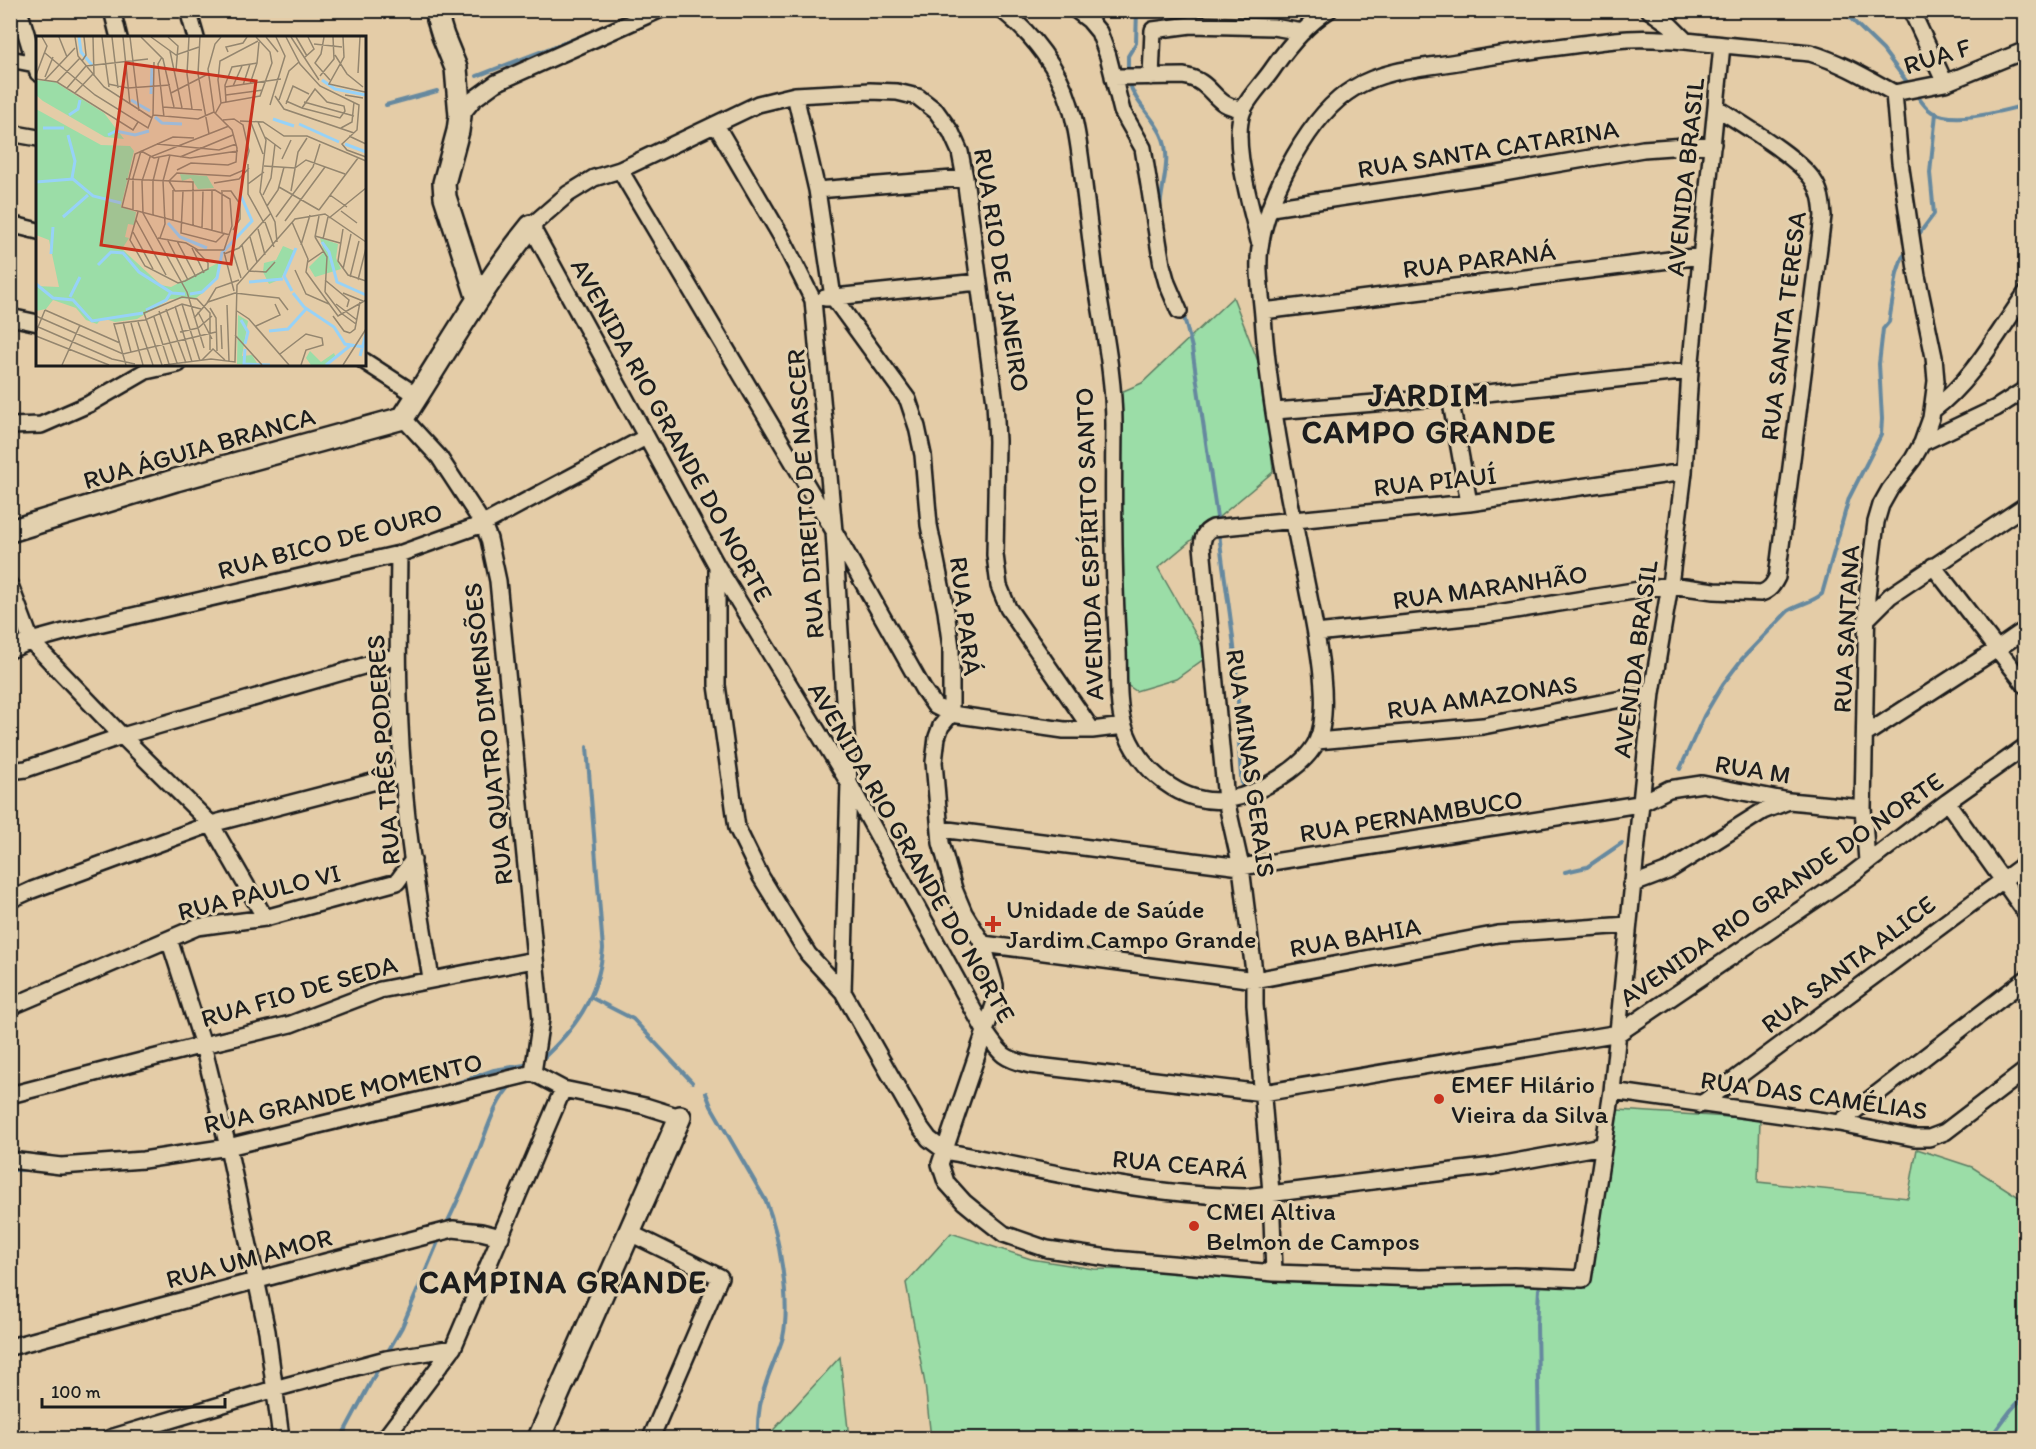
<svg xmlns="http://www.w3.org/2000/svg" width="2036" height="1449" viewBox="0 0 2036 1449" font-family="Itim,sans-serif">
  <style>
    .green { fill: #9bdda7; stroke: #5c7c62; stroke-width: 1.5 }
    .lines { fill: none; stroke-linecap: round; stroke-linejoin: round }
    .stream { stroke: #66899f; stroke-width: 4 }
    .street-casing { stroke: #1c1c1c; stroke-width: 20 }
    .secondary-casing { stroke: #1c1c1c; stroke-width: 26 }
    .street { stroke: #e2d0ae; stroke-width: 15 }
    .secondary { stroke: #e2d0ae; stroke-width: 21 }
    .poi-dot { fill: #c8321e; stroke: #e2d0ae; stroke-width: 2 }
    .labels { text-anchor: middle; stroke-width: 6; stroke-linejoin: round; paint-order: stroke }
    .street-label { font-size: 26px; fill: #1c1c1c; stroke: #e2d0ae }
    .poi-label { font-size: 26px; fill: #1c1c1c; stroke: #e2d0ae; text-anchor: start }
    .district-label { font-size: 32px; font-weight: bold; letter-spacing: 1.5px; fill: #1c1c1c; stroke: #e2d0ae }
    .inset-river { fill: none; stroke: #97d2f7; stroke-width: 3 }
    .inset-road { fill: none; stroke: #94866f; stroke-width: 1.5 }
    .view { fill: #c8321e; fill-opacity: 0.15; stroke: #c8321e; stroke-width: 3 }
    .inset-edge { fill: none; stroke: #1c1c1c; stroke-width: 3 }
  </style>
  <rect width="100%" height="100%" fill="#e4cca7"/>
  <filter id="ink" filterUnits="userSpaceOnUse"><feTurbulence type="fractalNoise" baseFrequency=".0167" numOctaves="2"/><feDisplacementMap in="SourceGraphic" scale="12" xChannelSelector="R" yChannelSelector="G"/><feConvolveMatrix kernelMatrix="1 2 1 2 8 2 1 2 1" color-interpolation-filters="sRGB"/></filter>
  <g filter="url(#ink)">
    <path class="green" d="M 1233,297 L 1266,382 L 1273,472 L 1158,568 L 1208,656 L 1176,679 L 1136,691 L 1124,683 L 1114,395 L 1142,383 Z
      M 1618,1110 L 1760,1119 L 1758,1182 L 1908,1198 L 1917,1149 L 1972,1167 L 2025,1201 L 2025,1438 L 931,1438 L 925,1384 L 906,1283 L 951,1233 L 1031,1259 L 1094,1269 L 1447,1277 L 1585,1284 Z
      M 840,1357 L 849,1438 L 766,1438 Z"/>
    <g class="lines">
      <path class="stream" d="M 1162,10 L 1193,12 L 1219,10
        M 1842,10 L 1883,50 L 1910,86
        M 1128,74 L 1128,56 L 1136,43 L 1137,10
        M 477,76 L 597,30
        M 1129,81 C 1134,102 1152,115 1161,134 C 1173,158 1161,185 1160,210
        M 1916,94 C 1921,101 1925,108 1932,112 C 1956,125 2000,111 2026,105
        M 386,105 L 437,91
        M 1916,238 L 1934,214 L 1930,173 L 1936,113
        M 1183,313 L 1192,348 L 1218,524
        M 1219,532 C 1224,583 1235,633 1237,684 C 1240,720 1237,755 1243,791
        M 1680,769 L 1704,716 L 1723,684 L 1742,659 L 1788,611 C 1799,604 1811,603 1822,594 L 1849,498 L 1881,435 L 1882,419 L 1879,364 L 1883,329 L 1889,322 L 1897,273 L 1902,258 L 1909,249
        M 1565,872 L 1587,867 L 1622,843
        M 590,997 L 633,1019 L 692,1082
        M 540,1061 C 575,1029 598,998 603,949 L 587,747
        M 449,1086 L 494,1070 L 531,1064
        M 706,1093 L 711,1106 L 766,1201 C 779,1234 791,1302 783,1337 C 779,1351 772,1365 767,1380 C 760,1399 757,1419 758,1438
        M 10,1170 L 38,1170
        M 445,1227 C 456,1205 466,1182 476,1158 C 486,1134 494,1101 513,1083
        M 386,1355 L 402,1327 L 440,1237
        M 341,1438 L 379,1367
        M 1539,1438 L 1537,1325 L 1539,1289
        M 1990,1438 L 2011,1410 L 2026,1394"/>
      <defs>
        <path id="street" d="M 19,10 L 38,73
          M 112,10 L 119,38
          M 188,10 L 196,38
          M 1002,10 C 1032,34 1059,68 1070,105 C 1077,126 1079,148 1082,169 C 1086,201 1090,233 1094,265 C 1101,318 1114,371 1114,425 C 1113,501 1113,575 1118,651 C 1119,675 1117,703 1124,726 C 1136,768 1184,809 1230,799 C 1258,794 1304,768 1317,741 C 1333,708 1315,628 1308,592 C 1290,502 1269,407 1263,316 C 1261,291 1256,266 1261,241 C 1270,192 1310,114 1354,88 C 1385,69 1422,68 1457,62 C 1496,55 1535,50 1574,45 C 1592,43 1610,40 1628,39 C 1660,37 1692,42 1724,45 C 1753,48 1781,50 1810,53 C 1840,62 1867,78 1894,93
          M 1076,10 L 1089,20 L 1099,32 L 1108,56 L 1122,111 L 1143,148 L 1162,265 L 1167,283 L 1179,311
          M 1649,10 L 1669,24 L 1686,41
          M 1911,10 L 1945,83
          M 10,59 L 35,64
          M 1113,77 L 1183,76 C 1216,81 1210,107 1244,109
          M 1151,77 L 1153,30 L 1191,25 L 1273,27 L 1303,32
          M 1894,93 L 1945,83 L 2026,50
          M 795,95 L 817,190 L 833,297 L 908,400 L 917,427 L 923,455 L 929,525 L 946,611 L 951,648 L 951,714 L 941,726 L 937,737 L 934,762 L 941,843 L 954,889 L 964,913 L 983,944 L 995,985 L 995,1002 L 940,1164 L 946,1182 L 964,1202 L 981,1216 L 1004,1234 L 1047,1249 L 1115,1259 L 1274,1273 L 1420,1278 L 1514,1276 L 1583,1279 L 1612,1091 L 1652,693 L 1670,585 L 1684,472 L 1690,371 L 1722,45
          M 460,116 L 474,99 L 496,83 L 659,10
          M 716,125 L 781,236 L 813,300 L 834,531 L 849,783 L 843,992
          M 10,133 L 38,138
          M 620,170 L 834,531 L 923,689 L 935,706 L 951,714 L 1064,730 L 1092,730 L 1124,726
          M 817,190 L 965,178
          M 1271,208 L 1498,174 L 1643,149 L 1713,144
          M 10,224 L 38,231
          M 1259,241 C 1252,208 1229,139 1244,108 C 1251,94 1265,81 1274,67 C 1288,47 1307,24 1329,10
          M 825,298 L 978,282
          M 1263,311 L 1701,256
          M 10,317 L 38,323
          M 364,361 L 418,396
          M 1450,397 L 1469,503
          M 1933,410 C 1972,381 1997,334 2026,293
          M 1275,411 L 1450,397 L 1690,371
          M 403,418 L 439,457 L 483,524 L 489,539 L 498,581 L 541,1019 L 533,1073
          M 10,426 L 41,425 L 89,404 L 146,371 L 178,364
          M 1922,443 L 1996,408 L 2026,389
          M 399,554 C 398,627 397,701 403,774 C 408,843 420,911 431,979
          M 717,566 L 717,685 L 737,828 L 761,877 L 808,954 L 843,992 L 918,1124 L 929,1139 L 945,1151 C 1044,1171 1144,1195 1245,1197 L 1493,1166 L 1602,1146
          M 1933,566 L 2026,686
          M 10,585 L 31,641 L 122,736 L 211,824 L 265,918
          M 1867,619 L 1890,596 L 2026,505
          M 1316,633 L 1485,615 L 1670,585 L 1714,591 L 1761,593 C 1770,590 1773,585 1777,577 L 1823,216 C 1822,203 1821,191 1813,180 C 1797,156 1741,124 1716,107
          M 10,650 L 31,641 L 64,632 L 399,554 L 483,524 L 646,437
          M 1092,730 L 1008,608 L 999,586 L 995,555 L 997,441 L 995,402 L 965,178 L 960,152 L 951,132 L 936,111 L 918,97 L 897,92 L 870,91 L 795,95 L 758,104 L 620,170 L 594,178 L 568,194 L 531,226 L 717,566 L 849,783 L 986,1033 C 1001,1055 1004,1059 1030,1065 L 1263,1093 L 1619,1033 L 1850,876 L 1947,802 L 2026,746
          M 1866,734 L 1997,649 L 2026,629
          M 1317,741 L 1483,726 L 1652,693
          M 10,771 L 26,769 L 122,736 L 398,656
          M 1947,802 L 2026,913
          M 940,829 L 1241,867 L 1639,804 L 1669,789 L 1702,784 L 1789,801 L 1863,808
          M 1867,861 L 1863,808 L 1867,597 L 1876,522 L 1881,505 L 1890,489 L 1913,459 L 1922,443 L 1931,418 L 1936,381 L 1934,357 L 1917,276 L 1900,162 L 1894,93
          M 1631,885 L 1668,871 L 1763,811 L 1789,801
          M 10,900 L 32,890 L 211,824 L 403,774
          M 169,939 L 203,1045 L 228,1147 L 267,1331 L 281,1438
          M 983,944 L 1255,980 L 1498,934 L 1628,925
          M 10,1007 L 197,927 L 265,918 L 397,882 L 413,860
          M 1612,1091 L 1839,1123 L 1914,1138 L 1929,1138 L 1945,1132 L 2026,1070
          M 10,1095 L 203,1045 L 291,1024 L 380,990 L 534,960
          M 1700,1105 L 2026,863
          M 1839,1123 L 2026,979
          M 10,1160 L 61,1166 L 143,1160 L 228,1147 L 533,1073 L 563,1089 L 645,1106 L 680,1117
          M 630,1233 L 720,1277 L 651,1438
          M 1274,1273 L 1271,1192 L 1255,1005 L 1255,980 L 1241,867 L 1226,800 L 1202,546 C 1203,537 1204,532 1213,528 L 1469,503 L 1684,472
          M 10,1347 L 325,1262 L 453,1229 L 481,1232 L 501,1237
          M 110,1438 L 274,1389 L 386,1359 L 453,1348
          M 385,1438 L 453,1348 L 563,1089"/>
        <path id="secondary" d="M 435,10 L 443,36 L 456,68 L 460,116 L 458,131 L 444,183 L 445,197 L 478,299
          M 10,531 L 176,480 L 403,418 C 445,354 482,286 531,226
          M 539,1438 L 680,1117"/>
      </defs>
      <use href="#street" class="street-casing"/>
      <use href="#secondary" class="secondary-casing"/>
      <use href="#street" class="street"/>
      <use href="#secondary" class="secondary"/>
    </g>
  </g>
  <g class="poi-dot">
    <path d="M990 915h6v6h6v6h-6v6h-6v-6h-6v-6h6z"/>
    <circle cx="1439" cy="1099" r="6"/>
    <circle cx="1194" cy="1226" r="6"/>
  </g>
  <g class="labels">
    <g class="street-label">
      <text transform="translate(1937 56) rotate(-17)" y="9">RUA F</text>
      <text transform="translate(1488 149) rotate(-9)" y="9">RUA SANTA CATARINA</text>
      <text transform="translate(1685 177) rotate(-84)" y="9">AVENIDA BRASIL</text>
      <text transform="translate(1479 260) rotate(-7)" y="9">RUA PARANÁ</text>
      <text transform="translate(1002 270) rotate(81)" y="9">RUA RIO DE JANEIRO</text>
      <text transform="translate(1783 326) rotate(-83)" y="9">RUA SANTA TERESA</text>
      <text transform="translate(672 430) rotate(61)" y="9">AVENIDA RIO GRANDE DO NORTE</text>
      <text transform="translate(199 448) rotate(-16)" y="9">RUA ÁGUIA BRANCA</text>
      <text transform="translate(1435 481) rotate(-6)" y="9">RUA PIAUÍ</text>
      <text transform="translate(805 494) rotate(-94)" y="9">RUA DIREITO DE NASCER</text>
      <text transform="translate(330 541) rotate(-15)" y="9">RUA BICO DE OURO</text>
      <text transform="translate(1089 544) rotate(-92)" y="9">AVENIDA ESPÍRITO SANTO</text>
      <text transform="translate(1490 587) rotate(-8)" y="9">RUA MARANHÃO</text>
      <text transform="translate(966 616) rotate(83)" y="9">RUA PARÁ</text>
      <text transform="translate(1846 629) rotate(-87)" y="9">RUA SANTANA</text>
      <text transform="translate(1635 659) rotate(-82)" y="9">AVENIDA BRASIL</text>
      <text transform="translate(1482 697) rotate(-8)" y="9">RUA AMAZONAS</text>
      <text transform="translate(488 734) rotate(-96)" y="9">RUA QUATRO DIMENSÕES</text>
      <text transform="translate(383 750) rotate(-94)" y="9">RUA TRÊS PODERES</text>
      <text transform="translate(1251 763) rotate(82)" y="9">RUA MINAS GERAIS</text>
      <text transform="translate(1753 769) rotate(9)" y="9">RUA M</text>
      <text transform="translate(1411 816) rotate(-9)" y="9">RUA PERNAMBUCO</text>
      <text transform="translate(912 852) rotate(60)" y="9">AVENIDA RIO GRANDE DO NORTE</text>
      <text transform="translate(1781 889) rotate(-35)" y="9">AVENIDA RIO GRANDE DO NORTE</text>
      <text transform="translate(259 892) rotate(-14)" y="9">RUA PAULO VI</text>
      <text transform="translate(1355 937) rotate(-10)" y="9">RUA BAHIA</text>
      <text transform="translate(1848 964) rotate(-37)" y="9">RUA SANTA ALICE</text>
      <text transform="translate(299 991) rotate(-16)" y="9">RUA FIO DE SEDA</text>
      <text transform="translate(343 1093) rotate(-13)" y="9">RUA GRANDE MOMENTO</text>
      <text transform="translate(1814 1095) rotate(8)" y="9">RUA DAS CAMÉLIAS</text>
      <text transform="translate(1180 1164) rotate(5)" y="9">RUA CEARÁ</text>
      <text transform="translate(249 1258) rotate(-15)" y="9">RUA UM AMOR</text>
    </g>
    <g class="poi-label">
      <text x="1006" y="918">Unidade de Saúde<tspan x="1006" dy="30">Jardim Campo Grande</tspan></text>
      <text x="1451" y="1093">EMEF Hilário<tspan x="1451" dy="30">Vieira da Silva</tspan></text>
      <text x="1206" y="1220">CMEI Altiva<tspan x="1206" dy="30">Belmon de Campos</tspan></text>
    </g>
    <g class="district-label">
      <text x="1429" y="406">JARDIM<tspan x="1429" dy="37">CAMPO GRANDE</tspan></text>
      <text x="563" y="1293">CAMPINA GRANDE</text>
    </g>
  </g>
  <g transform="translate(36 36)">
    <rect width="330" height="330" fill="#e4cca7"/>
    <path d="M 0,44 L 19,46 L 68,77 L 88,103 L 69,101 L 7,65 L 0,59 ZM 0,73 L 65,109 L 94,110 L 98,115 L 85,171 L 100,176 L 98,189 L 92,188 L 89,201 L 93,202 L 86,213 L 125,249 L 135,251 L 182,227 L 182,238 L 168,256 L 160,262 L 134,263 L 101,283 L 79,286 L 66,282 L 61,288 L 50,284 L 40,272 L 17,264 L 10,273 L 0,275 L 0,250 L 23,251 L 13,204 L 0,199 ZM 144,138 L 171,140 L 178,152 L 162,153 L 155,142 L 146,145 ZM 284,202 L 302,208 L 300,222 L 305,233 L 279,241 L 273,231 L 288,216 ZM 247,210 L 259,215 L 245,243 L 233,248 L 227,236 L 228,227 L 240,224 ZM 202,279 L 212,285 L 206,320 L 216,319 L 222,329 L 201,328 ZM 274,315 L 285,326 L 298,317 L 300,322 L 289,329 L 275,329 L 270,322 Z" fill="#9bdda7"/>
    <path class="inset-river" d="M 43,1 L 45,16 L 56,29M 286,44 L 299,53 L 330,59M 115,58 L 116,30M 95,64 L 114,75M 33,79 L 42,73 L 44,64M 119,81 L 126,87 L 146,88M 237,83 L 258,90M 263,88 L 303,106M 7,92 L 28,92M 32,99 L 39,125 L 36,142M 72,99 L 80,95 L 99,99 L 113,95M 309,108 L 330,116M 0,146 L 37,143 L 57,160 L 85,167M 27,181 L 52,159M 132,187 L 144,201 L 171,212M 286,206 L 293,216 L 301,246 L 330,259M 15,218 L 17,191M 62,229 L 75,216 L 87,217 L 103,236 L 136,257 L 149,258M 213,246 L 247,243M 0,248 L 17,262 L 37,264 L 56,285 L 107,277M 256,255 L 248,240 L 260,212M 257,257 L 268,271 L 298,291 L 309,308 L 328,311M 154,258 L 166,256 L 181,242 L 186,217 L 216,185 L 204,158M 34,261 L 44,241M 110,274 L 130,264 L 135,256M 205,284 L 212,296 L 209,308M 233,295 L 252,293 L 270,273M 209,313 L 208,328 L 234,329M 324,320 L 330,298M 290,329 L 315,309"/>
    <path class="inset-road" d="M 23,1 L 31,21M 39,1 L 42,20 L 68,51 L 116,82M 57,1 L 58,40M 66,1 L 73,51M 76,1 L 82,52M 87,1 L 94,69M 94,1 L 103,75M 105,1 L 127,23 L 138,71M 115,1 L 140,19 L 163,11M 132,1 L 142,10 L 140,34M 153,1 L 151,38 L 156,73M 164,1 L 162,38 L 173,98M 230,1 L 242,16M 250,1 L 264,28 L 284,50 L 323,69 L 321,94 L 306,108 L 311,114 L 330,121M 255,1 L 283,44M 260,1 L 271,20M 288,1 L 285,18 L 279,27 L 294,44M 307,1 L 308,21 L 293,48 L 329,56M 278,8 L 306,11M 134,15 L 146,72M 192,16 L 190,11 L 207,7 L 211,1M 9,17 L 59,59 L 112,92 L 117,79 L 118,26M 299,19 L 311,38 L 327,51M 126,21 L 122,28 L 128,81M 268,22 L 278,13 L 272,1M 46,25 L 50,19 L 48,1M 50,30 L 112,23M 322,37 L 324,1M 0,39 L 11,10 L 6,1M 284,40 L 298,23 L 297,1M 9,41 L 17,21M 0,43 L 21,46 L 97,94 L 102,86M 9,44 L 39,12M 21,46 L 44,22M 72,48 L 92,52 L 134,49M 214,48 L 221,27 L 223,6M 207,49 L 214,28M 197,50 L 206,30M 189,51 L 245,43M 31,52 L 50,30M 39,57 L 57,38M 135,57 L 172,38M 190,59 L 227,54M 309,59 L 327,62M 239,60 L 248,73 L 318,97M 243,64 L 253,35 L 263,26M 250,65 L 266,72 L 304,82 L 309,75 L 308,70 L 291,66 L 279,53 L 266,72M 190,66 L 189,49 L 196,31 L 221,27M 268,66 L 318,80M 185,67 L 224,60 L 236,27 L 234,16 L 220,1M 250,68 L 257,50 L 273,58M 234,69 L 249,20 L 240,1M 127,71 L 166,74M 178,76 L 172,33 L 179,8 L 185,1M 179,78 L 185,67 L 182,44 L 184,25 L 222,5M 117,79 L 162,83 L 178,76M 214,84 L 227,118M 204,85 L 227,86 L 248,100 L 271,100 L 330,125M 222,86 L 230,104 L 224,156 L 239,186 L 241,206M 305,92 L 316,86 L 318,66M 313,100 L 330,108M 229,101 L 245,113M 158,102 L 137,101 L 99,118 L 86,171 L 194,199M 121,108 L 183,114 L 200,108M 105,115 L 118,122 L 133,119 L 154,122 L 202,115M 144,121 L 197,99M 246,123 L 255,104M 212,128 L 212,158 L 228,187M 228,130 L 259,132 L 270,124 L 309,138M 141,134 L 155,127 L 192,129 L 200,126 L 201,112 L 196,94 L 178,76M 90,143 L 157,146 L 157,190M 133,145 L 141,137 L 194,140 L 208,134 L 213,115 L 207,89 L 198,83 L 187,84M 133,145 L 139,155 L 179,154 L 194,163 L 196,190 L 188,214M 178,147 L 203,143 L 213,132M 212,148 L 228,136M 243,151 L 283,174M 137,154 L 137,184M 147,155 L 145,197 L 180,206 L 189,197M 185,155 L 195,155 L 204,168 L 204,183 L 197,194M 255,155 L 262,116 L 271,102M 186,156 L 186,197M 227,159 L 235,142 L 239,108M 294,159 L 311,171M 231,170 L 242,154 L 248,131M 97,174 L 97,142 L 105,115M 283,174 L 322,122M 305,175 L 321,187M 102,176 L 94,204 L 109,230 L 142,247 L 149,245 L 172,233 L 172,227 L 159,213M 117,179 L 117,145 L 123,121M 240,181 L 277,131 L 284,108M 293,182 L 330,152M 100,184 L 130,239M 249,185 L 289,131M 229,186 L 238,211M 256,186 L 272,223 L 270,236 L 302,280 L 330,264M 166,192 L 167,154M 222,193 L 229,219M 307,193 L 302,225 L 312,239 L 330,245M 176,194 L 176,154M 97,196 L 117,233M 279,200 L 304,207M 214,201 L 221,226M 279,201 L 291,221 L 289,256M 279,201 L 283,180M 122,202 L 150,207 L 162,214 L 188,214M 124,202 L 129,188 L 127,145 L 134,119M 131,203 L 152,244M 287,203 L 292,181M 141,205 L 160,241M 206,209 L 212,234M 265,209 L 274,179M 156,212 L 168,237M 188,216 L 198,255M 197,216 L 205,242M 188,218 L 203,212 L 235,177M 272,226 L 288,215M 307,233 L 315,198M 259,234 L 270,258 L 293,268M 212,235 L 230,236 L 239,226M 314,241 L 323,205M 289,244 L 313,264 L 311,271M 322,244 L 330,212M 289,256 L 305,277 L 320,288M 307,257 L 327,265M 171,267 L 180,252 L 203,244M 146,268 L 164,325M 300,268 L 321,284M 191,269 L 193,325M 139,270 L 156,326M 174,272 L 180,282 L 181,315M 130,273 L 150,327M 9,274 L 84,307M 123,275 L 141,327M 201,275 L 213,283 L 253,329M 162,276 L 176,303M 0,280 L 87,318 L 180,296M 297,280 L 308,295 L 314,297M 118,281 L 133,328M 158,282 L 172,266 L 199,257 L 243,262 L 252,274M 87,286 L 95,316M 102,286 L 117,329M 95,287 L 107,329M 185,289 L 186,313M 0,290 L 76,323 L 99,328M 220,290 L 244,279 L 239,268M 0,296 L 9,274M 144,296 L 162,292 L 176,280M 314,297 L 319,293 L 324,266M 199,299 L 226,329M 0,300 L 73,329M 168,312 L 151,256 L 107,177 L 106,145 L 114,121 L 193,90M 244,318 L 270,298 L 286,302 L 287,309 L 270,314 L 265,329M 166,324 L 177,313 L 189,324M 26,329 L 44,289M 90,329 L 78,288 L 109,284 L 146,268 L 165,273M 126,329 L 108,277 L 146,261 L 161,263 L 174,277 L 174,314M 128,329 L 175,323 L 199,326 L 201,249 L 259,183 L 289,178 L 330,206M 307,329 L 330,293"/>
    <path class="view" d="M 90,27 L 220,45 L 195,228 L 65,209 Z"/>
    <rect width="330" height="330" class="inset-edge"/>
  </g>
  <rect width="2036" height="1449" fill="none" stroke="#e2d0ae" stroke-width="36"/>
  <rect x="18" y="18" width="2000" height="1413" fill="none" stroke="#1c1c1c" stroke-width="2" filter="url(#ink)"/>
  <path d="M42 1398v9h183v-9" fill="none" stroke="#1c1c1c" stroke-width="3"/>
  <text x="51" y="1398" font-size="18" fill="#1c1c1c" stroke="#e2d0ae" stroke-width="4.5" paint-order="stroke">100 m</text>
</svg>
